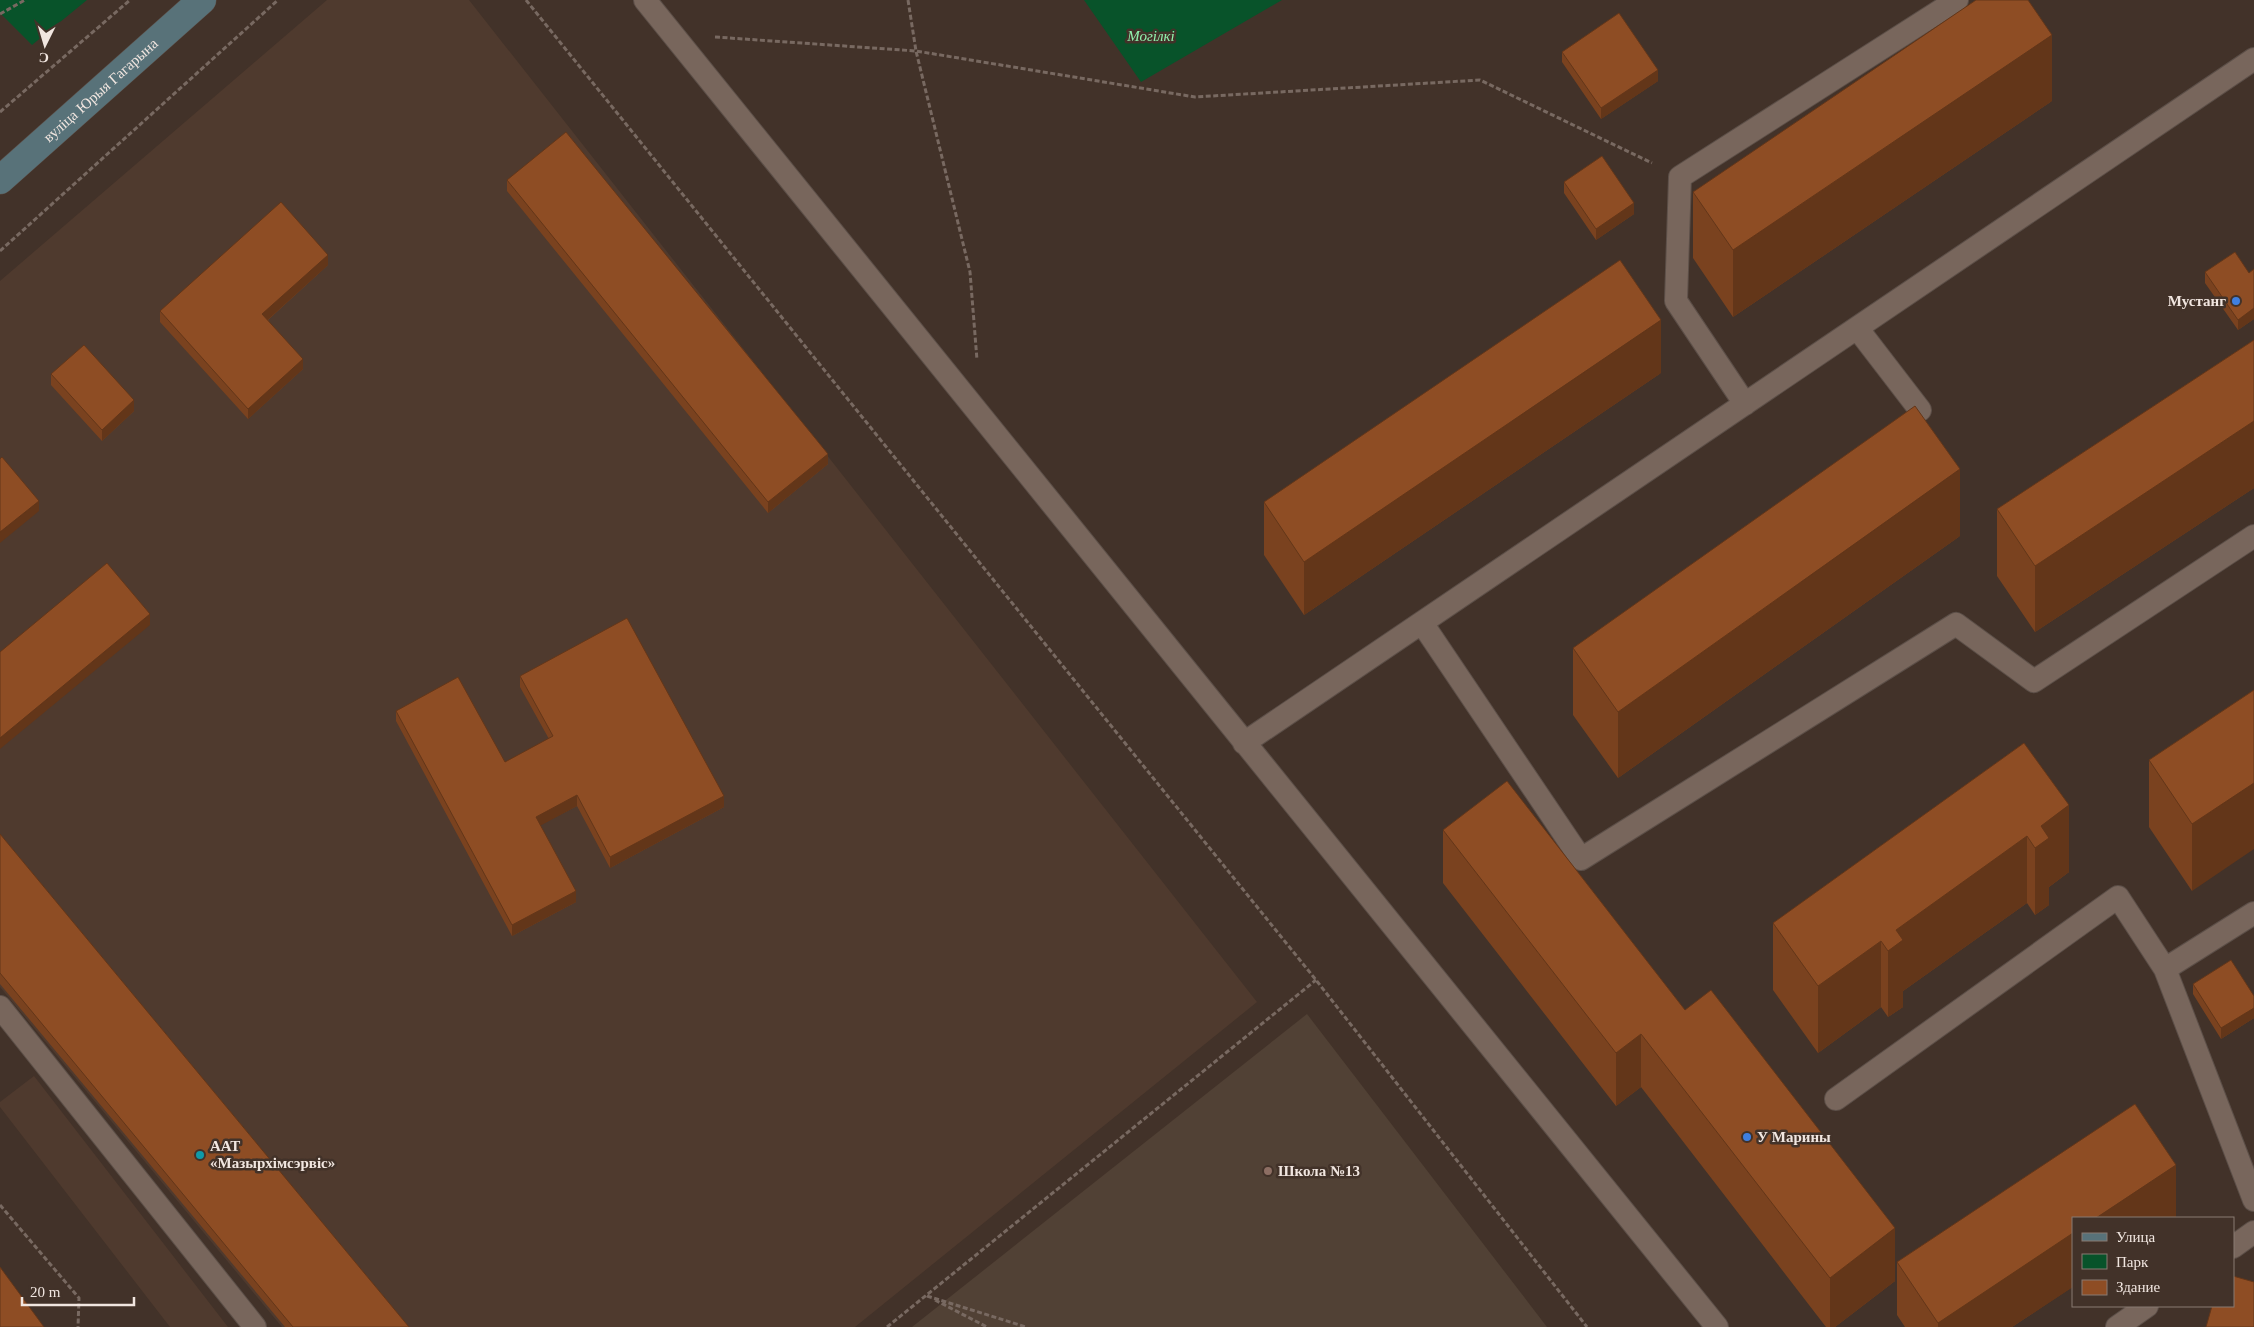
<svg xmlns="http://www.w3.org/2000/svg" width="2254" height="1327" viewBox="0 0 2254 1327" font-family="Georgia,serif">
  <style>
    .built { fill: #4f3a2e }
    .education { fill: #514135 }
    .green { fill: #08532a }
    .lines { fill: none; stroke-linecap: round; stroke-linejoin: round }
    .service-casing { stroke: #5c4f48; stroke-width: 24 }
    .secondary-casing { stroke: #5c4f48; stroke-width: 29 }
    .path { stroke: #786961; stroke-width: 3; stroke-dasharray: 5 2.5; stroke-linecap: butt }
    .service { stroke: #78665c; stroke-width: 22 }
    .secondary { stroke: #587279; stroke-width: 28 }
    .wall { fill: #7a421f }
    .shaded-wall { fill: #633619 }
    .building { fill: #8e4d24; stroke: #633619 }
    .shop-dot { fill: #3f7fe0; stroke: #423229; stroke-width: 2 }
    .culture-dot { fill: #0f9aa8; stroke: #423229; stroke-width: 2 }
    .education-dot { fill: #8d6e63; stroke: #423229; stroke-width: 2 }
    .labels { text-anchor: middle; stroke-width: 5; stroke-linejoin: round; paint-order: stroke }
    .park-label { font-size: 15px; font-style: italic; fill: #90f1ad; stroke: #423229 }
    .street-label { font-size: 15px; fill: #f1e6e0; stroke: #423229 }
    .poi-label { font-size: 15px; font-weight: bold; fill: #f1e6e0; stroke: #423229; text-anchor: start }
  </style>
  <rect width="100%" height="100%" fill="#423229"/>
  <path class="built" d="M 327,0 L 469,0 L 1257,1002 L 855,1327 L 282,1327 L 0,987 L 0,281 Z
    M 34,1076 L 228,1327 L 170,1327 L 0,1107 L 0,1102 Z"/>
  <path class="education" d="M 1307,1014 L 1547,1327 L 912,1327 Z"/>
  <path class="green" d="M 0,0 L 87,0 L 32,45 L 0,13 Z
    M 1084,0 L 1282,0 L 1141,82 Z"/>
  <g class="lines">
    <defs>
      <path id="service" d="M 645,0 L 1717,1327
        M 1857,328 L 1920,410
        M 1745,404 L 1676,301 L 1680,177 L 1957,0
        M 1422,623 L 1581,859 L 1956,624 L 2034,681 L 2254,536
        M 1244,743 L 2254,59
        M 2165,969 L 2254,1200
        M 0,1007 L 255,1327
        M 1836,1099 L 2118,897 L 2165,969 L 2254,913
        M 2233,1247 L 2254,1232
        M 2117,1327 L 2147,1306"/>
      <g id="secondary">
        <path id="s1" d="M 0,180 L 202,0"/>
      </g>
    </defs>
    <use href="#service" class="service-casing"/>
    <use href="#secondary" class="secondary-casing"/>
    <path class="path" d="M 526,0 L 1316,980 L 1587,1327
      M 908,0 L 916,51 L 970,272 L 977,360
      M 0,14 L 25,0
      M 715,37 L 916,51 L 1195,97 L 1480,80 L 1652,163
      M 0,112 L 130,0
      M 0,251 L 278,0
      M 0,1205 L 79,1298 L 78,1327
      M 927,1296 L 1026,1327
      M 935,1300 L 987,1327
      M 887,1327 L 1316,980"/>
    <use href="#service" class="service"/>
    <use href="#secondary" class="secondary"/>
  </g>
  <path class="wall" d="M 1562,52 L 1658,81 L 1601,119 L 1562,62 Z
    M 2052,101 L 1733,317 L 1693,258 L 1693,192 Z
    M 507,180 L 828,464 L 768,513 L 507,191 Z
    M 1564,182 L 1634,214 L 1596,240 L 1564,193 Z
    M 328,265 L 268,320 L 303,369 L 248,419 L 160,322 L 160,311 Z
    M 2254,269 L 2254,319 L 2238,330 L 2205,283 L 2205,272 L 2249,273 Z
    M 2254,340 L 2254,488 L 2035,632 L 1997,576 L 1997,509 Z
    M 1661,373 L 1304,615 L 1264,555 L 1264,502 Z
    M 51,374 L 134,411 L 102,441 L 51,385 Z
    M 1960,536 L 1618,778 L 1573,715 L 1573,648 Z
    M 520,676 L 724,807 L 610,868 L 577,806 L 540,825 L 576,902 L 512,936 L 396,721 L 396,711 L 505,762 L 549,739 L 520,687 Z
    M 2254,690 L 2192,891 L 2149,827 L 2149,760 Z
    M 2024,743 L 2069,872 L 2049,887 L 2049,905 L 2035,915 L 2027,903 L 1903,991 L 1903,1007 L 1888,1017 L 1881,1007 L 1818,1053 L 1773,990 L 1773,923 Z
    M 1443,830 L 1895,1281 L 1835,1327 L 1826,1327 L 1641,1087 L 1616,1106 L 1443,883 Z
    M 0,834 L 409,1327 L 285,1327 L 0,984 Z
    M 2193,984 L 2254,996 L 2254,1018 L 2221,1039 L 2193,994 Z
    M 2176,1218 L 2012,1327 L 1905,1327 L 1897,1315 L 1897,1262 Z"/>
  <path class="shaded-wall" d="M 2052,35 L 2052,101 L 1733,317 L 1733,250 Z
    M 1658,70 L 1658,81 L 1601,119 L 1601,108 Z
    M 1634,203 L 1634,214 L 1596,240 L 1596,229 Z
    M 328,255 L 328,265 L 262,325 L 262,314 Z
    M 2254,308 L 2254,319 L 2238,330 L 2238,320 Z
    M 1661,320 L 1661,373 L 1304,615 L 1304,562 Z
    M 303,359 L 303,369 L 248,419 L 248,409 Z
    M 134,400 L 134,411 L 102,441 L 102,430 Z
    M 2254,421 L 2254,488 L 2035,632 L 2035,566 Z
    M 828,454 L 828,464 L 768,513 L 768,502 Z
    M 1960,469 L 1960,536 L 1618,778 L 1618,712 Z
    M 39,501 L 39,511 L 0,543 L 0,532 Z
    M 150,614 L 150,625 L 0,749 L 0,738 Z
    M 2254,783 L 2254,849 L 2192,891 L 2192,824 Z
    M 577,795 L 577,806 L 536,828 L 536,817 Z
    M 724,796 L 724,807 L 610,868 L 610,857 Z
    M 2069,805 L 2069,872 L 2049,887 L 2049,905 L 2035,915 L 2035,848 L 2041,826 Z
    M 2027,836 L 2027,903 L 1903,991 L 1903,1007 L 1888,1017 L 1888,951 L 1896,930 Z
    M 576,891 L 576,902 L 512,936 L 512,925 Z
    M 1881,941 L 1881,1007 L 1818,1053 L 1818,986 Z
    M 2254,1008 L 2254,1018 L 2221,1039 L 2221,1028 Z
    M 1641,1034 L 1641,1087 L 1616,1106 L 1616,1053 Z
    M 2176,1165 L 2176,1218 L 2096,1218 Z
    M 1895,1228 L 1895,1281 L 1835,1327 L 1830,1327 L 1830,1278 Z
    M 2073,1233 L 2073,1287 L 2012,1327 L 1938,1327 L 1938,1323 Z"/>
  <path class="building" d="M 1976,0 L 2028,0 L 2052,35 L 1733,250 L 1693,192 Z
    M 1619,13 L 1658,70 L 1601,108 L 1562,52 Z
    M 566,132 L 828,454 L 768,502 L 507,180 Z
    M 1602,156 L 1634,203 L 1596,229 L 1564,182 Z
    M 281,202 L 328,255 L 262,314 L 303,359 L 248,409 L 160,311 Z
    M 2235,252 L 2249,273 L 2254,269 L 2254,308 L 2238,320 L 2205,272 Z
    M 1620,260 L 1661,320 L 1304,562 L 1264,502 Z
    M 2254,340 L 2254,421 L 2035,566 L 1997,509 Z
    M 84,345 L 134,400 L 102,430 L 51,374 Z
    M 1915,406 L 1960,469 L 1618,712 L 1573,648 Z
    M 2,457 L 39,501 L 0,532 L 0,459 Z
    M 107,563 L 150,614 L 0,738 L 0,652 Z
    M 627,618 L 724,796 L 610,857 L 577,795 L 536,817 L 576,891 L 512,925 L 396,711 L 458,677 L 505,762 L 553,736 L 520,676 Z
    M 2254,690 L 2254,783 L 2192,824 L 2149,760 Z
    M 2024,743 L 2069,805 L 2041,826 L 2049,838 L 2035,848 L 2027,836 L 1896,930 L 1903,940 L 1888,951 L 1881,941 L 1818,986 L 1773,923 Z
    M 1507,781 L 1685,1010 L 1711,990 L 1895,1228 L 1830,1278 L 1641,1034 L 1616,1053 L 1443,830 Z
    M 0,834 L 409,1327 L 293,1327 L 0,973 Z
    M 2231,960 L 2254,996 L 2254,1008 L 2221,1028 L 2193,984 Z
    M 2135,1104 L 2176,1165 L 2096,1218 L 2073,1218 L 2073,1233 L 1938,1323 L 1897,1262 Z
    M 0,1267 L 44,1327 L 0,1327 Z
    M 2233,1276 L 2254,1282 L 2254,1327 L 2206,1327 L 2212,1306 L 2233,1306 Z"/>
  <g class="shop-dot">
    <circle cx="2236" cy="301" r="5"/>
    <circle cx="1747" cy="1137" r="5"/>
  </g>
  <circle class="culture-dot" cx="200" cy="1155" r="5"/>
  <circle class="education-dot" cx="1268" cy="1171" r="5"/>
  <g class="labels">
    <g class="park-label">
      <text x="1151" y="41">Могілкі</text>
    </g>
    <g class="street-label">
      <text dy="5" stroke="none"><textPath href="#s1" startOffset="135">вуліца Юрыя Гагарына</textPath></text>
    </g>
    <g class="poi-label">
      <text x="2226" y="306" text-anchor="end">Мустанг</text>
      <text x="1757" y="1142">У Марины</text>
      <text x="210" y="1151">ААТ<tspan x="210" dy="17">«Мазырхімсэрвіс»</tspan></text>
      <text x="1278" y="1176">Школа №13</text>
    </g>
  </g>
  <rect x="2072" y="1217" width="162" height="90" fill="#423229" stroke="#887a72"/>
  <rect x="2082" y="1233" width="25" height="8" fill="#587279" stroke="#887a72"/>
  <text x="2116" y="1242" font-size="15" fill="#f1e6e0">Улица</text>
  <rect x="2082" y="1254" width="25" height="15" fill="#08532a" stroke="#887a72"/>
  <text x="2116" y="1267" font-size="15" fill="#f1e6e0">Парк</text>
  <rect x="2082" y="1280" width="25" height="15" fill="#8e4d24" stroke="#887a72"/>
  <text x="2116" y="1292" font-size="15" fill="#f1e6e0">Здание</text>
  <g transform="translate(45 45) rotate(185)" stroke="#423229" stroke-width="4" paint-order="stroke">
  <path d="M0-4L9 19L0 12L-9 19Z" fill="#f1e6e0"/>
  <text y="-8" font-size="14" font-weight="bold" text-anchor="middle" fill="#f1e6e0">С</text>
  </g>
  <path d="M22 1297v8h112v-8" fill="none" stroke="#f1e6e0" stroke-width="2.5"/>
  <text x="30" y="1297" font-size="15" fill="#f1e6e0" stroke="#423229" stroke-width="4" paint-order="stroke">20 m</text>
</svg>
